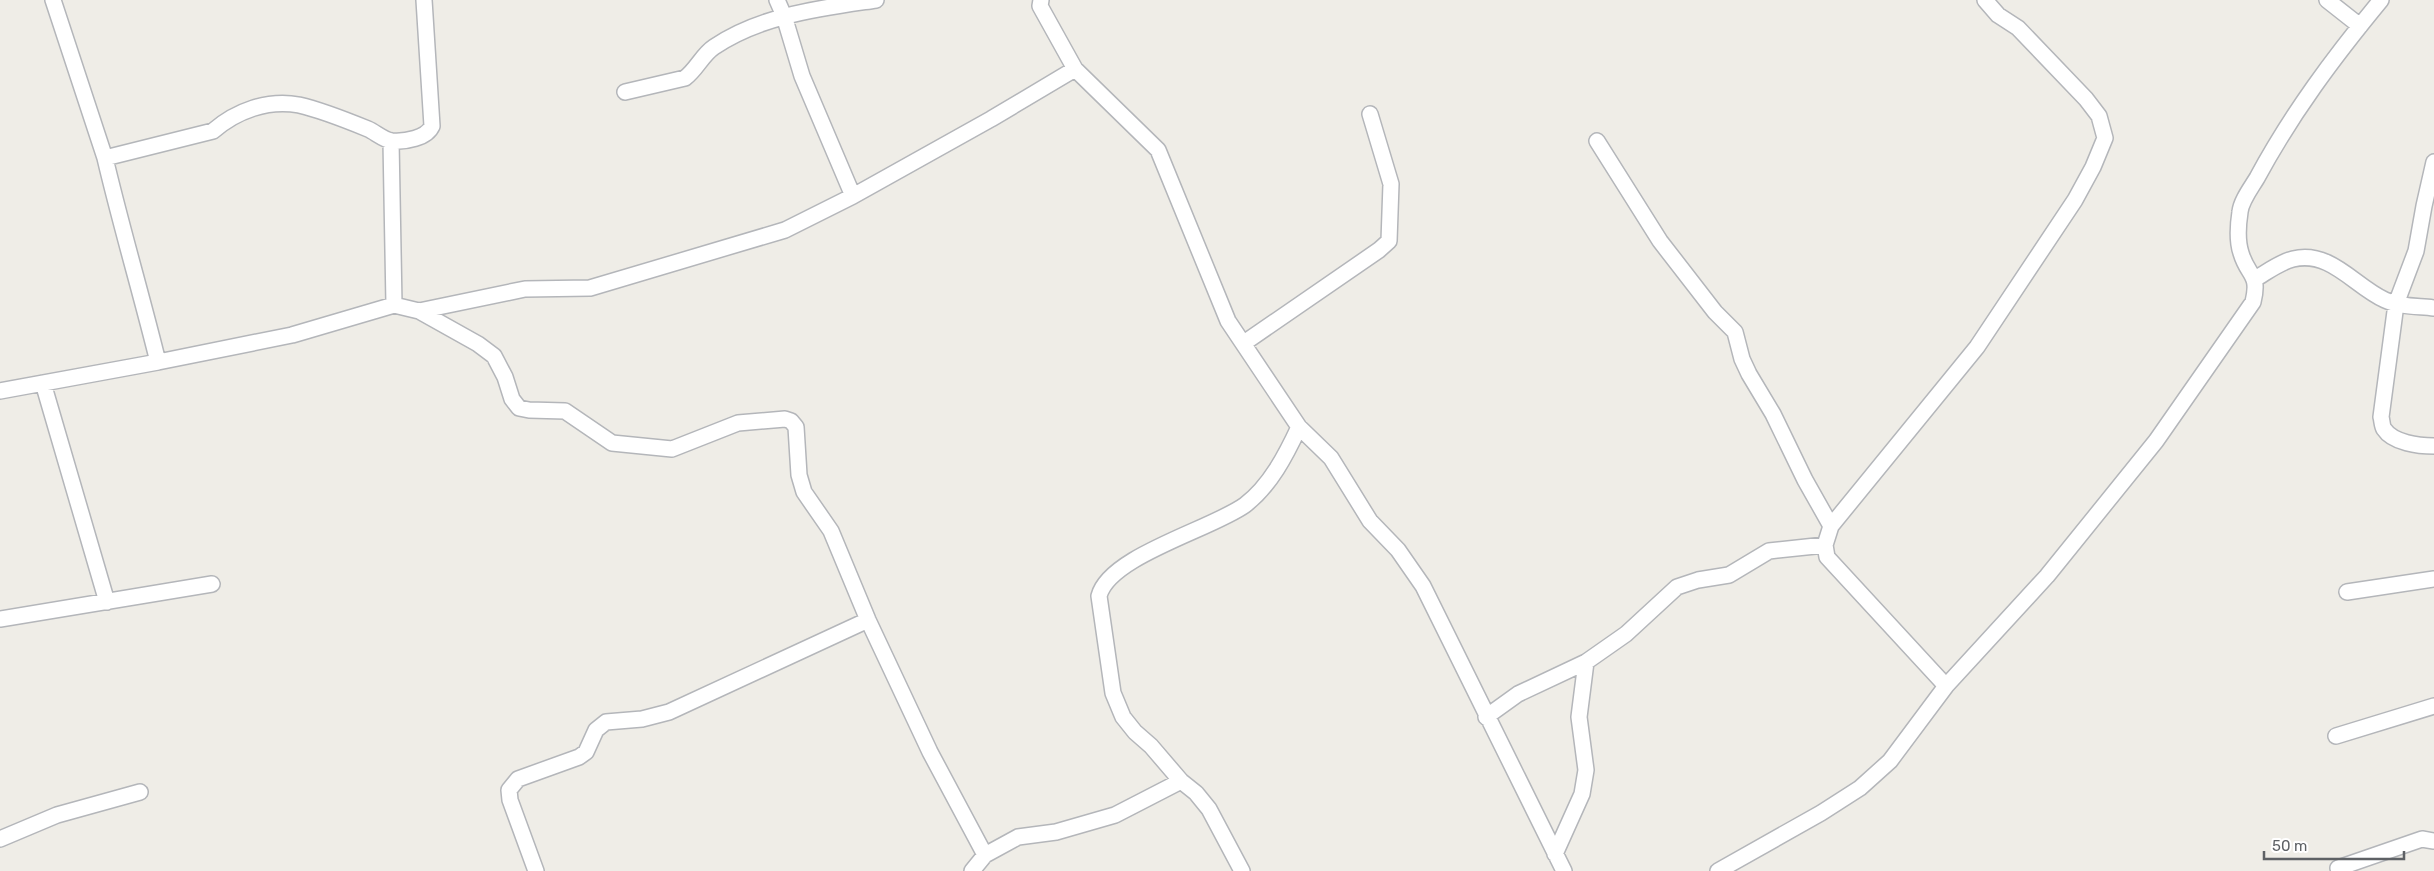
<svg xmlns="http://www.w3.org/2000/svg" width="2434" height="871" viewBox="0 0 2434 871" font-family="Rubik,sans-serif">
  <style>
    .lines { fill: none; stroke-linecap: round; stroke-linejoin: round }
    .street-casing { stroke: #b4b6ba; stroke-width: 18 }
    .street { stroke: #fff; stroke-width: 15 }
  </style>
  <rect width="100%" height="100%" fill="#efede7"/>
  <g class="lines">
    <defs>
      <path id="street" d="M 53,0 L 105,158
        M 777,0 L 784,16 L 802,76 L 853,196
        M 1041,0 L 1040,6 L 1075,69 L 1158,150 L 1228,321 L 1299,427 C 1286,455 1270,486 1245,505 C 1212,529 1109,556 1099,596 L 1113,693 L 1123,717 L 1135,732 L 1151,746 L 1181,781 L 1196,793 L 1209,809 L 1242,871
        M 2327,0 L 2360,26
        M 625,92 L 685,78 C 697,69 702,55 714,47 C 761,15 822,8 876,0
        M 391,141 L 394,305 L 419,311 L 478,344 L 494,356 L 505,377 L 512,399 L 519,408 L 529,410 L 565,411 L 612,443 L 672,449 L 738,423 L 785,419 L 791,421 L 796,427 L 799,475 L 804,492 L 831,531 L 868,620 L 930,752 L 985,855
        M 1597,141 L 1660,241 L 1715,312 L 1735,332 L 1742,359 L 1749,374 L 1773,414 L 1805,480 L 1831,526
        M 2434,162 L 2424,206 L 2416,251 L 2396,304 L 2381,417 C 2382,420 2382,426 2384,429 C 2393,443 2419,446 2434,446
        M 2255,279 C 2267,272 2280,262 2293,259 C 2331,250 2354,286 2385,300 C 2400,307 2418,306 2434,308
        M 419,311 L 525,289 L 590,288 L 785,230 L 853,196 L 991,119 L 1075,69
        M 1244,343 L 1379,250 L 1389,241 L 1391,184 L 1370,114
        M 158,362 L 292,335 L 394,305
        M 43,383 L 107,602
        M 0,391 L 158,362 C 141,293 121,226 105,158 L 213,131 C 236,111 268,99 299,105 C 321,110 346,120 368,129 C 375,132 384,140 392,141 C 405,142 427,138 432,126 L 424,0
        M 1299,427 L 1331,458 L 1370,521 L 1398,550 L 1423,586 L 1564,871
        M 2347,592 L 2434,579
        M 0,619 L 212,584
        M 1946,686 L 1827,557 L 1825,545 L 1831,526 L 1977,347 L 2075,200 L 2093,167 L 2105,138 L 2099,116 L 2086,99 L 2018,28 L 1998,15 L 1985,0
        M 1486,717 L 1518,694 L 1586,662 L 1626,634 L 1677,587 L 1698,580 L 1729,575 L 1769,551 L 1825,545
        M 2336,736 L 2434,706
        M 0,839 L 57,815 L 140,792
        M 1555,854 L 1582,794 L 1586,770 L 1579,717 L 1586,662
        M 2338,868 L 2422,839 L 2434,841
        M 536,871 L 510,800 L 509,790 L 518,779 L 579,757 L 586,752 L 596,730 L 606,722 L 642,719 L 669,712 L 868,620
        M 972,871 L 985,855 L 1018,837 L 1056,832 L 1115,815 L 1181,781
        M 1718,871 L 1821,813 L 1860,788 L 1890,761 L 1946,686 L 2047,576 L 2156,441 L 2253,302 C 2260,273 2248,277 2241,253 C 2237,241 2238,225 2240,212 C 2241,201 2251,188 2257,178 C 2292,113 2334,57 2381,0"/>
    </defs>
    <use href="#street" class="street-casing"/>
    <use href="#street" class="street"/>
  </g>
  <path d="M2264 851v8h140v-8" fill="none" stroke="#5e6165" stroke-width="2.5"/>
  <text x="2272" y="851" font-size="15" fill="#5e6165" stroke="#ffffff" stroke-width="4" paint-order="stroke">50 m</text>
</svg>
